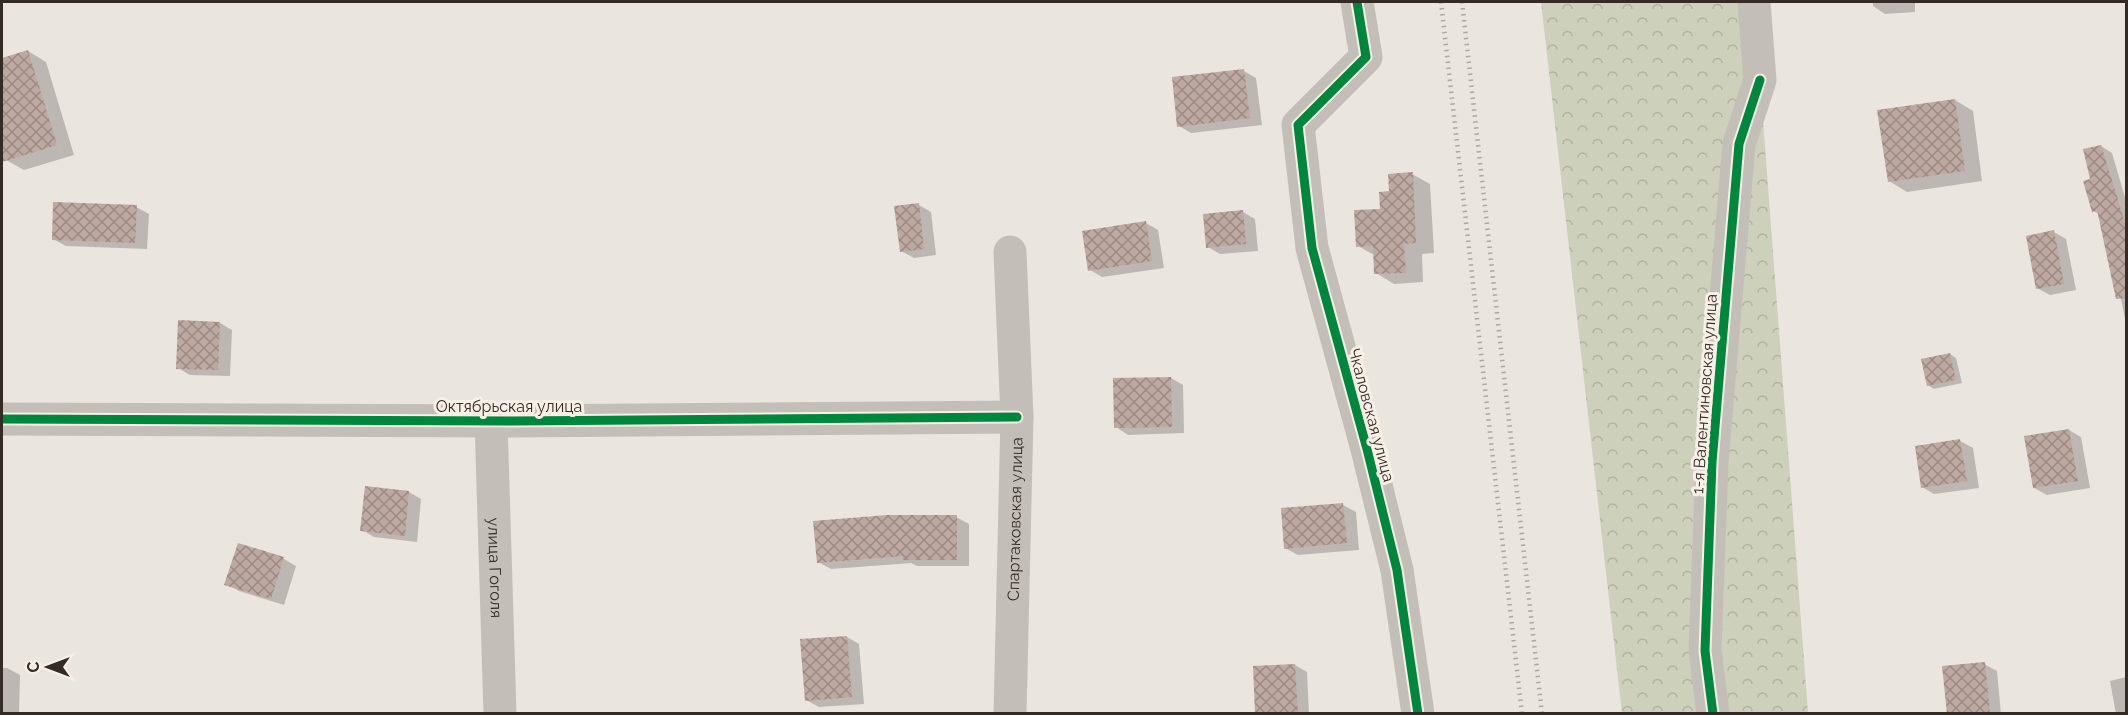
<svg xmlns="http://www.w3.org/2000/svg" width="2128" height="715" viewBox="0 0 2128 715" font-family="Raleway,sans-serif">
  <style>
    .forest { fill: url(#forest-crowns) }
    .shadow { fill: #0003 }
    .building { fill: url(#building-cross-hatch) }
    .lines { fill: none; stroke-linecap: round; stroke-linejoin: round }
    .minor { stroke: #c4beb9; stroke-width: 33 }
    .rail { stroke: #aca7a3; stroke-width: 4.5; stroke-dasharray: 1.5 4.5; stroke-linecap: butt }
    .cycleway-casing { stroke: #f8efe6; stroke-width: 13 }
    .cycleway { stroke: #00873e; stroke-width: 9 }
    .labels { text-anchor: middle; stroke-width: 6; stroke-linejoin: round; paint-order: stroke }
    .street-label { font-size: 16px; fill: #342b27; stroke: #f8efe6 }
  </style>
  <defs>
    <pattern id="forest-crowns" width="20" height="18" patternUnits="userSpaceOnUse" patternTransform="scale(1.5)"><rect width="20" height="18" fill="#cdd0ba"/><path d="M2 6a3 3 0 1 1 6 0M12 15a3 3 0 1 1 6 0" fill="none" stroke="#b1b3a0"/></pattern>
    <pattern id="building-cross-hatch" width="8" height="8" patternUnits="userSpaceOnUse" patternTransform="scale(1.5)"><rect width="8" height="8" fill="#bea9a2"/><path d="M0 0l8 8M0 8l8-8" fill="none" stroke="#9b8a84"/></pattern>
  </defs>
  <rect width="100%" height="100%" fill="#ebe5df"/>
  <path class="forest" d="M 1541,2 L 1754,2 L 1808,713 L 1622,713 Z"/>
  <path class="shadow" d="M 1873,2 L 1915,2 L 1915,12 L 1885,14 L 1873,6 Z
    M 28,51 L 46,62 L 74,155 L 24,170 L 6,160 L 2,144 L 2,59 Z
    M 1244,71 L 1256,78 L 1262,125 L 1191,133 L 1179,126 Z
    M 1955,100 L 1973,111 L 1982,181 L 1907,192 L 1889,181 Z
    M 2101,146 L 2112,153 L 2126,201 L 2126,324 L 2121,299 L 2117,297 L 2099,214 L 2093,211 L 2092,180 Z
    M 1412,174 L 1430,184 L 1434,253 L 1422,254 L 1423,282 L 1394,284 L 1376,273 L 1374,255 L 1358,246 L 1390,193 Z
    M 919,205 L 931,212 L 936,255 L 914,258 L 901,251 Z
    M 136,207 L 149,214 L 147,249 L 66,246 L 53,239 Z
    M 1243,212 L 1255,219 L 1258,251 L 1220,254 L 1208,247 Z
    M 1146,223 L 1158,230 L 1164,268 L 1102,277 L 1090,270 Z
    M 2054,232 L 2066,239 L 2076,290 L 2050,295 L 2037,288 Z
    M 220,323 L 232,330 L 230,376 L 190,375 L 178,368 Z
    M 1950,354 L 1956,358 L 1962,383 L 1934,389 L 1928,385 Z
    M 1171,378 L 1183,385 L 1184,433 L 1128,435 L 1116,427 Z
    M 2069,430 L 2081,437 L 2090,488 L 2047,495 L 2034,488 Z
    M 1960,441 L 1973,448 L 1979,488 L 1934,494 L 1922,487 Z
    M 366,488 L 409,492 L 421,499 L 417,542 L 374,537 L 362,530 Z
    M 1343,505 L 1356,512 L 1359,550 L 1298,555 L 1285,548 Z
    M 956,517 L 969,524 L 969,566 L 917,566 L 911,563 L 831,569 L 818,562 Z
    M 284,559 L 296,566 L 284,605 L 239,591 L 226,584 Z
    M 847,637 L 859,644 L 864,704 L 819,707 L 806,700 Z
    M 1984,664 L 1997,671 L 2001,714 L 1948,714 Z
    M 1295,665 L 1307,672 L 1309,714 L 1257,714 Z
    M 2,668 L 7,668 L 20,675 L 19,714 L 2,714 Z
    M 2126,677 L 2126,714 L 2116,714 L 2110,681 Z"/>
  <path class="building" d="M 28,50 L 57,145 L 2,162 L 2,58 Z
    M 1244,69 L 1250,118 L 1177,127 L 1172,77 Z
    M 1955,99 L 1965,171 L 1888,182 L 1877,110 Z
    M 2101,145 L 2127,229 L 2127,298 L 2116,299 L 2097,210 L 2092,212 L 2083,181 L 2090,179 L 2083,149 Z
    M 1413,172 L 1416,243 L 1404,244 L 1406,273 L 1374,274 L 1373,246 L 1356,247 L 1354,210 L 1380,209 L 1379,192 L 1389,191 L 1388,174 Z
    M 53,202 L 137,205 L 135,243 L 52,240 Z
    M 919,203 L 924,249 L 900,252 L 894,206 Z
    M 1243,210 L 1246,244 L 1206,248 L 1203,214 Z
    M 1146,221 L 1152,261 L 1088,271 L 1082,231 Z
    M 2054,230 L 2064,284 L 2036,289 L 2026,236 Z
    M 178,320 L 220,322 L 218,370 L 176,369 Z
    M 1950,353 L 1956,380 L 1927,386 L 1921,359 Z
    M 1171,377 L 1172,427 L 1114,428 L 1113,378 Z
    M 2069,429 L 2078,481 L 2033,488 L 2024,436 Z
    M 1960,439 L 1967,481 L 1921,488 L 1915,446 Z
    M 365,486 L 409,491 L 405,536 L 360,531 Z
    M 1343,503 L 1347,543 L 1284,549 L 1281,508 Z
    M 887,515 L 957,515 L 957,560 L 903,560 L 903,556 L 817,563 L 813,521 Z
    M 238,543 L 284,557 L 271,599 L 224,585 Z
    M 847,636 L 852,697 L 805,701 L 800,639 Z
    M 1985,662 L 1990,714 L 1947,714 L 1942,666 Z
    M 1295,664 L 1298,714 L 1255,714 L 1253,666 Z"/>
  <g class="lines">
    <g class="minor">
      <path d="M 1357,2 L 1366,57 L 1298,125 L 1312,248 L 1367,449 L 1397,570 L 1418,714"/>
      <path d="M 2,419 L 513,421 L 1017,417"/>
      <path id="s1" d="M 491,421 L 500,714"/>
      <path id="s2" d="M 1010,714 L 1017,417 L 1010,252"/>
      <path d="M 1713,714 L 1705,651 L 1712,462 L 1739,144 L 1760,80 L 1754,2"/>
    </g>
    <path class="rail" d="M 1441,2 L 1522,714
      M 1462,2 L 1542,714"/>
    <defs>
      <path id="cycleway" d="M 1357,2 L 1366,57 L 1298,125 L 1312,248 L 1367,449 L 1397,570 L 1418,714
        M 2,419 L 513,421 L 1017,417
        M 1713,714 L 1705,651 L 1712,462 L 1739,144 L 1760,80"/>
    </defs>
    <use href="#cycleway" class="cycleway-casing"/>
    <use href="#cycleway" class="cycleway"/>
  </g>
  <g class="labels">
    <g class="street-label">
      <text transform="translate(1704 394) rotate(-86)" y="6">1-я Валентиновская улица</text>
      <text x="509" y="412">Октябрьская улица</text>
      <text transform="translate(1372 415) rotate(75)" y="6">Чкаловская улица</text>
      <text dy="6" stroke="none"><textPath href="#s2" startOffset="195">Спартаковская улица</textPath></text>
      <text dy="6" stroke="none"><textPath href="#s1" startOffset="147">улица Гоголя</textPath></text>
    </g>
  </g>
  <rect width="2128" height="715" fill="none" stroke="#342b27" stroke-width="6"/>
  <g transform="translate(48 667) rotate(270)" stroke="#f8efe6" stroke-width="4.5" paint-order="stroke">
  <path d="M0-4.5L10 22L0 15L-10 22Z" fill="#342b27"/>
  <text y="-9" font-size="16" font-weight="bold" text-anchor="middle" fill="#342b27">С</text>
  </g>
</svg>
